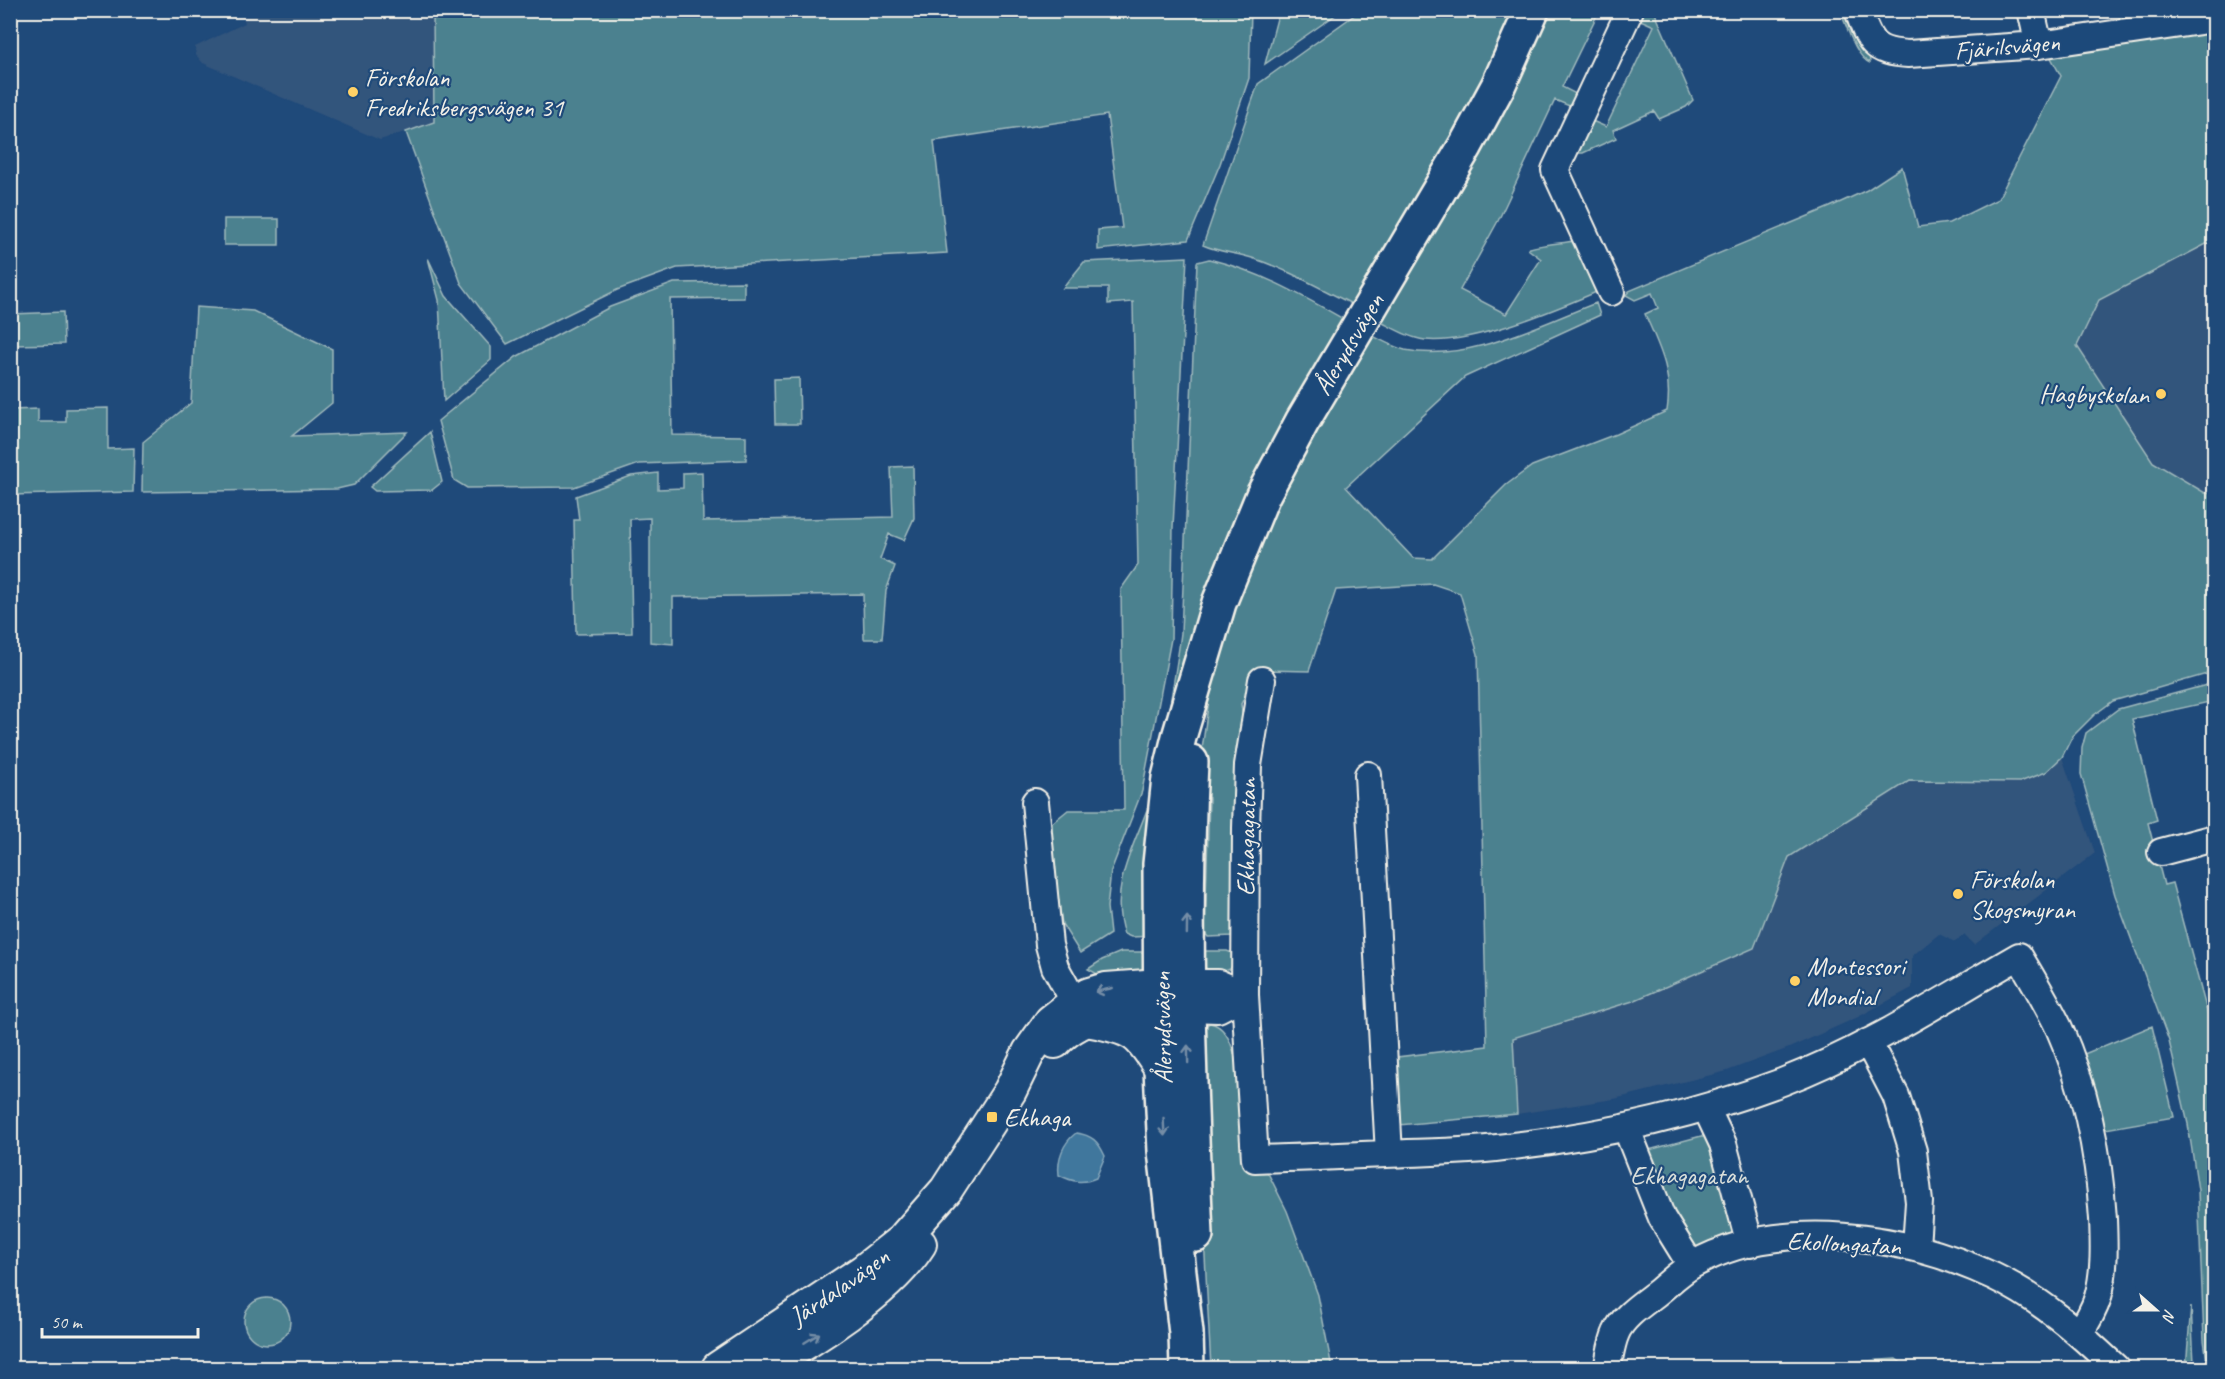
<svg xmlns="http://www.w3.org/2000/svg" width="2225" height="1379" viewBox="0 0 2225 1379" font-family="Caveat,sans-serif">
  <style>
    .built { fill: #33547c }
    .green { fill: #4b818f; stroke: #a0b9bc; stroke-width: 1.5 }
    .water { fill: #40779d; stroke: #88a8bb; stroke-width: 1.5 }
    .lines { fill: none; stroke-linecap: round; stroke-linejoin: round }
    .minor-casing { stroke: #f4f1e8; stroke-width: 30 }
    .tertiary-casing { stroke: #f4f1e8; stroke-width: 36 }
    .secondary-casing { stroke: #f4f1e8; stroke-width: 38 }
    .minor { stroke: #1f4a7a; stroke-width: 26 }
    .tertiary { stroke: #1f4a7a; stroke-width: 32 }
    .secondary { stroke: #1f4a7a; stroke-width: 33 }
    .oneway { stroke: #748da6 }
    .poi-dot { fill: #ffd166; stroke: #1f4a7a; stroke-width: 2 }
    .labels { text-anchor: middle; stroke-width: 4.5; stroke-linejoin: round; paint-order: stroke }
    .street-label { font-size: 26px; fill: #f4f1e8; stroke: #1f4a7a }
    .poi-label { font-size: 26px; fill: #f4f1e8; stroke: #1f4a7a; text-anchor: start }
    .park-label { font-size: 26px; fill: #dbe0db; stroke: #1f4a7a }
  </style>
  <rect width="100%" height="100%" fill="#1f4a7a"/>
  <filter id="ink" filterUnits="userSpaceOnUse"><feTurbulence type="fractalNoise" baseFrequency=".0167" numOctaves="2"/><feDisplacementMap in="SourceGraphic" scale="12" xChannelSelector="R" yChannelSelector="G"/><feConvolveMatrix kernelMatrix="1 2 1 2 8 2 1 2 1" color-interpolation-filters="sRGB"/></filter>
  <g filter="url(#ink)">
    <path class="built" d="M 242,11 L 433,11 L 435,122 L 380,140 L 203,63 L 196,55 L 195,47 L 245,23 Z
      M 2214,240 L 2214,493 L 2205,493 L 2153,462 L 2077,346 L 2099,300 Z
      M 2062,757 L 2095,853 L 1974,945 L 1964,935 L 1955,942 L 1939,934 L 1912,956 L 1912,988 L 1858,1017 L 1789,1048 L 1727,1071 L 1614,1099 L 1517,1114 L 1513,1038 L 1633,1001 L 1754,948 L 1789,857 L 1909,781 L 2020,782 L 2046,772 Z"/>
    <path class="green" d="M 433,11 L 1251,11 L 1249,78 L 1220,164 L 1188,240 L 1098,250 L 1098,230 L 1122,228 L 1107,115 L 934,141 L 947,253 L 677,268 L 617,290 L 507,344 L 461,283 L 406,132 L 434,122 Z
      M 1279,11 L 1279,10 L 1341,11 L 1265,64 Z
      M 1360,11 L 1516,11 L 1482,84 L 1354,305 C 1321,289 1287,269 1252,258 C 1236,253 1218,252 1203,245 L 1258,84 Z
      M 1548,11 L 1599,11 L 1562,87 L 1578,95 L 1572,107 L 1555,100 L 1498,221 L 1460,290 L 1506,314 L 1541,259 L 1528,249 C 1534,245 1564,243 1574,241 L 1601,290 C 1557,309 1472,345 1425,340 C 1409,338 1393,328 1379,321 L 1515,87 Z
      M 1642,11 L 1652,11 L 1655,13 L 1693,100 L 1686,107 L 1659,119 L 1654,111 L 1613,130 L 1616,138 L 1583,153 L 1577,153 L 1590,120 L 1606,127 L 1654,26 L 1638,19 Z
      M 1840,11 L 1849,11 L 1869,54 L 1870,63 C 1856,58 1846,24 1840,11 Z
      M 2118,11 L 2118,10 L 2180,11 L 2120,20 Z
      M 2214,31 L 2214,240 L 2099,300 L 2077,346 L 2153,462 L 2205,493 L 2214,493 L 2214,672 L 2113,701 L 2094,715 L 2072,737 L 2062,757 L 2046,772 L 2020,782 L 1909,781 L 1789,857 L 1754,948 L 1633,1001 L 1513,1038 L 1517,1114 L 1399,1125 L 1397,1057 L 1487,1046 L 1478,654 L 1460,593 L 1433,584 L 1336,590 L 1309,671 L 1259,670 L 1241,704 L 1244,727 L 1233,936 L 1208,937 L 1205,933 L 1209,798 L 1202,798 L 1201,757 L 1209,699 L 1218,661 L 1241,587 L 1265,528 L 1307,441 L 1371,335 C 1381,340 1393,347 1405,350 C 1468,363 1538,325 1596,303 L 1600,315 L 1465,377 L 1346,487 L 1413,558 L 1432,559 L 1506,485 L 1532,466 L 1616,434 L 1667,411 C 1673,372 1660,349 1645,314 L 1658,308 L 1652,293 L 1635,300 L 1626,295 L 1629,291 L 1830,207 L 1867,190 L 1902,167 L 1918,227 L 1949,223 L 1998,199 L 2061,76 L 2049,54 Z
      M 224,219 L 279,219 L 279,245 L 224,245 Z
      M 1187,257 L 1173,527 L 1171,639 L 1142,791 L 1111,871 L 1107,907 L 1110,934 L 1080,953 L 1062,924 L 1051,845 L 1052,823 L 1068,810 L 1124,810 L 1121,589 L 1138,565 L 1133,302 L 1108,304 L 1108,288 L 1063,288 L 1084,262 Z
      M 428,258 L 446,296 L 491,347 L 491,360 L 444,401 L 439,300 Z
      M 1209,259 C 1261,272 1299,294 1345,320 L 1282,427 L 1234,520 L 1207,591 L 1154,936 L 1131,937 L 1124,934 C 1106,881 1143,833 1156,783 C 1161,766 1162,747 1166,729 C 1171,697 1177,665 1181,633 L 1197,262 Z
      M 744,282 L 744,298 L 670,299 L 672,435 L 746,436 L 746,460 L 639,464 L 574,487 L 467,488 L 454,480 L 438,421 L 516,357 L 610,307 L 674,283 Z
      M 196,307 L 253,311 L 332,349 L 332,403 L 292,436 L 407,432 L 354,485 L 337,489 L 142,492 L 143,442 L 191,403 Z
      M 63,312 L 64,344 L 12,345 L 12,314 Z
      M 799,378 L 800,424 L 775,424 L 774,379 Z
      M 108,408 L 108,449 L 134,448 L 133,492 L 11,495 L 11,410 L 38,409 L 38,422 L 66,422 L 66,409 Z
      M 430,432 L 442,482 L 432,490 L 375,491 L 370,487 Z
      M 913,466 L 914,518 L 904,540 L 889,534 L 880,559 L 895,566 L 886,591 L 882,639 L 864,639 L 863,594 L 673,597 L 673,644 L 650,642 L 650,518 L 630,519 L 632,633 L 576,634 L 574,520 L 579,520 L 576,496 L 631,476 L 658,473 L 658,489 L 683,488 L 683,473 L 702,472 L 703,521 L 893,517 L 891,467 Z
      M 2214,683 L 2214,701 L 2132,719 L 2157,820 L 2148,823 L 2164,885 L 2172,883 L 2214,1037 L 2214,1055 L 2211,1056 L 2214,1068 L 2214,1368 L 2208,1368 L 2204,1340 L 2198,1190 L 2188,1124 L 2169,1041 L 2115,895 L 2081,774 L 2082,748 L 2086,733 L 2118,709 Z
      M 1196,951 L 1227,951 L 1237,955 L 1230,969 C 1210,978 1203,969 1196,951 Z
      M 1121,952 L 1153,952 L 1145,967 L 1137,973 L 1099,975 L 1088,969 L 1102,960 Z
      M 1210,1023 C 1244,1029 1240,1112 1244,1139 C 1245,1150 1247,1161 1249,1172 L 1267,1171 L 1287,1211 L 1318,1295 L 1332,1368 L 1211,1368 L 1204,1237 L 1201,1029 Z
      M 2152,1026 L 2174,1117 L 2100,1130 L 2077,1057 Z
      M 1709,1134 L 1741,1235 L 1695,1253 L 1669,1211 L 1645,1151 Z
      M244 1321a23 23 0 1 1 46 0a23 23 0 1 1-46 0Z
      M 2191,1306 L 2194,1363 L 2196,1368 L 2186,1368 Z
      M 1896,1359 L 1908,1368 L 1796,1368 L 1804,1365 Z"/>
    <path class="water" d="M 1076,1133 C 1092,1135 1098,1141 1105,1156 L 1096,1178 C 1082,1184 1073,1182 1059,1175 C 1057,1159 1063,1143 1076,1133 Z"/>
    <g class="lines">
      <defs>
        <path id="minor" d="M 1858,10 C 1869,42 1873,52 1908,54 L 2039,45 L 2214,19
          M 2031,10 L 2039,45
          M 1611,292 L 1555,170 L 1630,10
          M 1262,680 L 1248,765 L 1246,828 L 1245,995 L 1255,1159 C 1299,1158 1342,1156 1386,1154 C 1429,1152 1471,1152 1513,1146 C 1605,1135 1696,1114 1782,1082 C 1866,1050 1942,1000 2019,956 C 2033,980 2047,1003 2059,1028 C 2086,1089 2099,1153 2103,1219 C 2104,1245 2105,1272 2098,1297 C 2094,1310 2087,1322 2079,1334
          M 1368,775 L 1389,1154
          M 1035,802 L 1049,945 L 1055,967 L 1083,1017
          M 2161,852 L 2214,838
          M 1187,983 L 1218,983 L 1245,995
          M 1188,1008 L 1218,1009 L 1245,995
          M 1868,1042 L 1896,1096 L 1913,1151 L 1919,1202 L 1916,1247
          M 1706,1108 L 1723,1144 L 1750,1244
          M 1626,1127 L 1662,1218 L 1691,1265
          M 1607,1368 C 1610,1357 1611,1344 1616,1333 C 1623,1316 1644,1303 1658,1292 C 1669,1283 1681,1271 1694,1264 C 1781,1216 1906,1235 1993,1276 C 2040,1298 2079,1333 2116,1368"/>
        <g id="tertiary">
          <path d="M 1092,1021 C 1134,1029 1139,1033 1161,1069"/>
          <path d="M 1055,1042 C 1088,1006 1141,1010 1186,1008"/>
          <path id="s1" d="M 718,1368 L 863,1271 L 902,1240 L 946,1190 L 1010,1091 L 1029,1052 L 1051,1021 L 1074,1003 L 1089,994 L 1106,989 L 1186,983"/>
          <path d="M 762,1368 C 812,1341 889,1293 920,1244"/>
        </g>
        <g id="secondary">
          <path d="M 1191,762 C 1183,920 1189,1077 1196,1235"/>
          <path id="s2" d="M 1187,1368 L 1186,1333 L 1165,1151 L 1161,1069 L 1160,864 L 1169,778 L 1179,737 L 1219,603 L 1263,495 L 1302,422 L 1466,145 L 1498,86 L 1532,10"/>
        </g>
      </defs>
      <use href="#minor" class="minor-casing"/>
      <use href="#tertiary" class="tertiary-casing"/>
      <use href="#secondary" class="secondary-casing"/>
      <use href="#minor" class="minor"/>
      <use href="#tertiary" class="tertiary"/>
      <use href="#secondary" class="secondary"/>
    </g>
    <defs><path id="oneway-shaft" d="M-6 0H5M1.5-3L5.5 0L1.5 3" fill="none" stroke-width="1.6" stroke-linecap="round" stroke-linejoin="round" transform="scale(1.5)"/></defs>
    <g class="oneway">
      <use href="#oneway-shaft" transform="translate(1187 925) rotate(-89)"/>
      <use href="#oneway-shaft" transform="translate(1104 990) rotate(167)"/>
      <use href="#oneway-shaft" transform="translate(1188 1054) rotate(-91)"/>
      <use href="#oneway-shaft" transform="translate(1164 1127) rotate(87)"/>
      <use href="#oneway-shaft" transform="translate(812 1338) rotate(-32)"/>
    </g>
  </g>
  <g class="poi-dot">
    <circle cx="353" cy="92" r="6"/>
    <circle cx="2161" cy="394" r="6"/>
    <circle cx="1958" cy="894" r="6"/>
    <circle cx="1795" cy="981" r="6"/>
    <rect x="986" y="1111" width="12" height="12" rx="3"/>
  </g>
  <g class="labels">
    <g class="street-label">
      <text transform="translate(2007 46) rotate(-5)" y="9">Fjärilsvägen</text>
      <text dy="9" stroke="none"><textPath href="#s2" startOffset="1064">Ålerydsvägen</textPath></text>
      <text transform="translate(1246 837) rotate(-89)" y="9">Ekhagagatan</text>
      <text transform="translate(1162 1028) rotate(-91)" y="9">Ålerydsvägen</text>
      <text transform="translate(1844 1243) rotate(3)" y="9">Ekollongatan</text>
      <text dy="9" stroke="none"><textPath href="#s1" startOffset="146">Järdalavägen</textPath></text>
    </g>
    <g class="poi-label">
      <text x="365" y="86">Förskolan<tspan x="365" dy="30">Fredriksbergsvägen 31</tspan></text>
      <text x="2149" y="403" text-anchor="end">Hagbyskolan</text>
      <text x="1970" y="888">Förskolan<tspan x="1970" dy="30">Skogsmyran</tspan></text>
      <text x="1807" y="975">Montessori<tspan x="1807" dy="30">Mondial</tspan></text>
      <text x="1004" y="1126">Ekhaga</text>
    </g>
    <g class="park-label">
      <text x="1689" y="1184">Ekhagagatan</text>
    </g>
  </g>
  <rect width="2225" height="1379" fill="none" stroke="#1f4a7a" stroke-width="36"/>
  <rect x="18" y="18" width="2189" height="1343" fill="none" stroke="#f4f1e8" stroke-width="2" filter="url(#ink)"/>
  <g transform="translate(2156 1310) rotate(111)" stroke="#1f4a7a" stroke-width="4.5" paint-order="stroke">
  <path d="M0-4.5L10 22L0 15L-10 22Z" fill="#f4f1e8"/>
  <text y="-9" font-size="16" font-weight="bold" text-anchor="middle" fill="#f4f1e8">N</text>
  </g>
  <path d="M42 1328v9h156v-9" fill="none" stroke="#f4f1e8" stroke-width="3"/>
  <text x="51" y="1328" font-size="18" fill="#f4f1e8" stroke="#1f4a7a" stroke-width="4.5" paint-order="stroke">50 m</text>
</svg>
